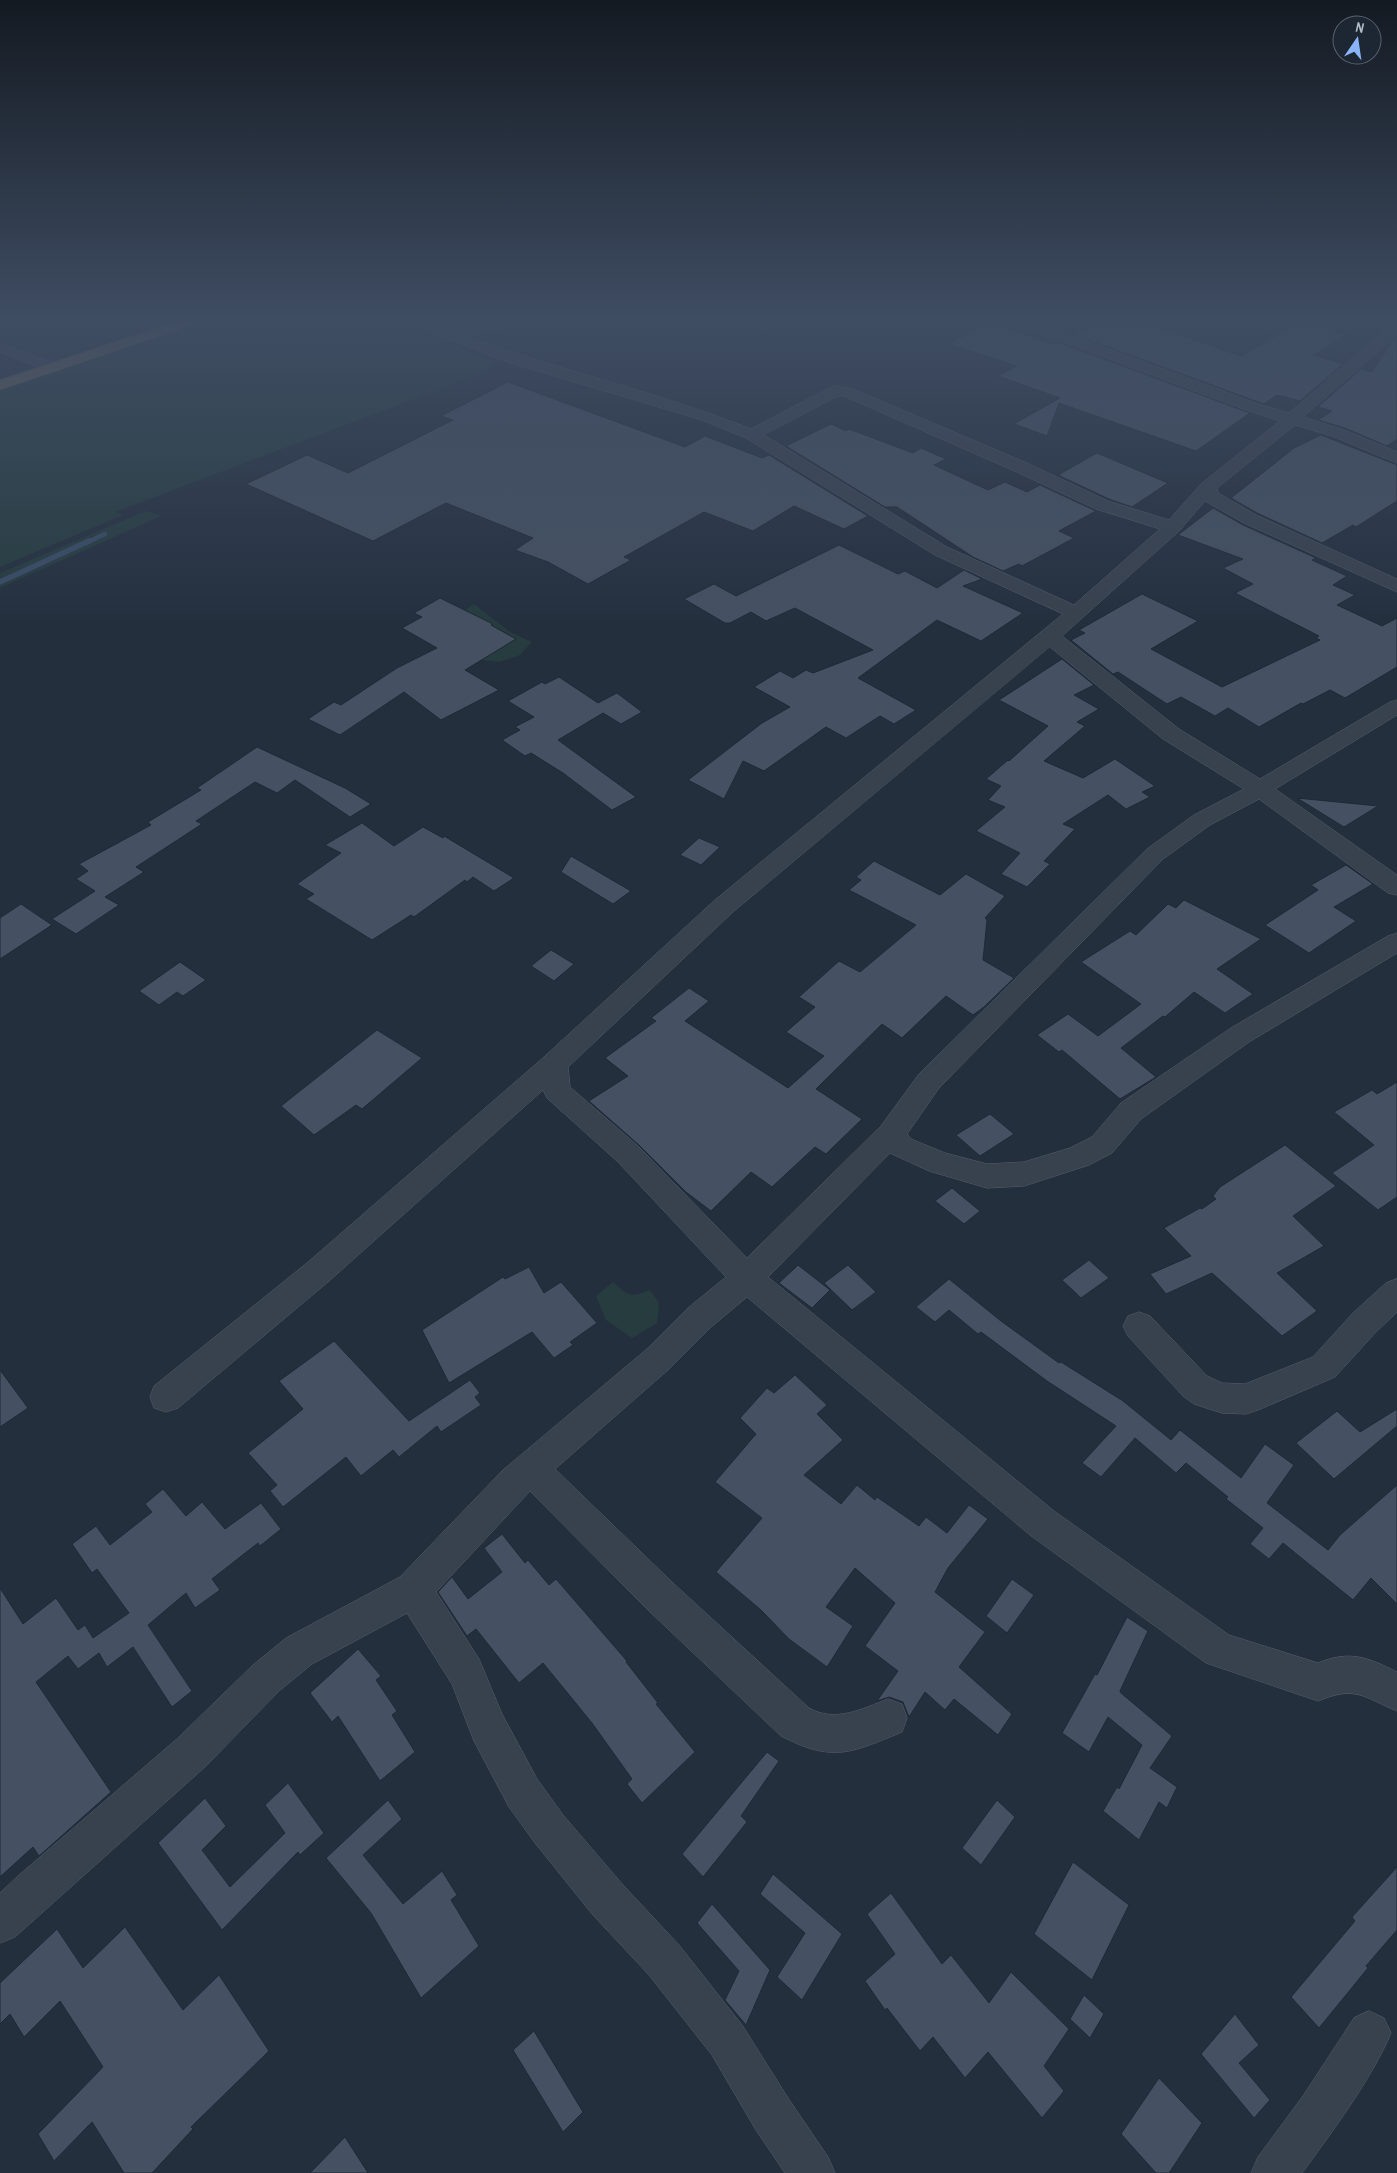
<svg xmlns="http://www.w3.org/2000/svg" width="1397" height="2173" viewBox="0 0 1397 2173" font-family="'Archivo Narrow',sans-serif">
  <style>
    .green { fill: #263c3f }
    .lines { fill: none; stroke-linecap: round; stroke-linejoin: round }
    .stream-far1 { stroke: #394c67; stroke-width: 4.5 }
    .stream { stroke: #394c67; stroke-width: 5.5 }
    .building { fill: #455162; stroke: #1f2835 }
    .minor-casing { stroke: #565f6c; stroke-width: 1 }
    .highway-casing { stroke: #434c59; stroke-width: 1 }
    .minor { fill: #38414e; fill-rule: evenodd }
    .highway { fill: #746855; fill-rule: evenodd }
  </style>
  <rect width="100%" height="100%" fill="#242f3e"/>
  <path class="green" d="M 202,322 L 396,322 L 497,363 L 472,377 L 115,512 L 123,515 L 0,567 L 0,390 Z
    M 422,322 L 498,322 C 470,329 450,332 422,322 Z
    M 146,511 L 161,516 L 0,588 L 0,573 Z
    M 474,604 L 510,632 L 532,642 L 520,655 L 500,662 L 481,660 L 442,625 Z
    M 613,1282 C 628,1296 631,1298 650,1290 L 659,1303 L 657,1323 L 632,1338 L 606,1320 L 596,1296 Z"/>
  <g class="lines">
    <path class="stream-far1" d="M 86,543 L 105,534"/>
    <path class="stream" d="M 0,582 L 89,541"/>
  </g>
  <path class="building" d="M 989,322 L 1052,344 L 1057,342 L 1250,413 L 1196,451 L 1059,403 L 1047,436 L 1014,424 L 1060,398 L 998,376 L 1017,366 L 949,344 Z
    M 1100,322 L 1143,322 L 1241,356 L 1300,322 L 1348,322 L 1333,331 L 1346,335 L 1314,355 L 1343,364 L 1300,401 L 1277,395 L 1264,404 L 1073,334 Z
    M 1397,337 L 1397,439 L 1387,446 L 1345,428 L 1318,420 L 1332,411 L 1318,407 L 1361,369 L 1372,372 L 1391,343 Z
    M 508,382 L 685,447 L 705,436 L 762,458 L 769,455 L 868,516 L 844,529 L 794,506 L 753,531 L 704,512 L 624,557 L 631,560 L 588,584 L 548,562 L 515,550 L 533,538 L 446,503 L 373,541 L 246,484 L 307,455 L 348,473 L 453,420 L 441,416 Z
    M 831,424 L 846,431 L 849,429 L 913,453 L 921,448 L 946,459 L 934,465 L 988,490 L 1005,482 L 1027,492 L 1040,485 L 1096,511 L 1059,531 L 1074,538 L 1022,566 L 1019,564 L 1003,571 L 973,557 L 897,507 L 885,507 L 786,446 Z
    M 1321,435 L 1397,465 L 1397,501 L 1356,527 L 1353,525 L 1322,543 L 1257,513 L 1231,498 L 1294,448 Z
    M 1097,453 L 1168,483 L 1132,507 L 1109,499 L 1058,475 Z
    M 1213,508 L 1243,525 L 1316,558 L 1312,560 L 1347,576 L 1333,585 L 1355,595 L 1337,605 L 1382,626 L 1397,618 L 1397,667 L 1345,698 L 1330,690 L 1303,704 L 1301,703 L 1259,727 L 1228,708 L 1215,716 L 1181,697 L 1167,704 L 1118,672 L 1113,674 L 1071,640 L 1085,633 L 1079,630 L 1142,594 L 1198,621 L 1151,649 L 1222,687 L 1320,640 L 1316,638 L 1319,636 L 1235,593 L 1253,584 L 1223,568 L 1243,559 L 1178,535 Z
    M 839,545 L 898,574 L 905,571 L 937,588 L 964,570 L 982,579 L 963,586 L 1023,613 L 981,641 L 937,620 L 858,678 L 916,710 L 894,724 L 880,716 L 846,738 L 826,727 L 764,771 L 743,761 L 724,799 L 688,780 L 762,723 L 790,707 L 754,687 L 780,671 L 793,678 L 806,670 L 813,673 L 873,650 L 795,608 L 766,621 L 751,612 L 730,623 L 725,623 L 684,599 L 714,584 L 736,596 Z
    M 440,598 L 493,624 L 491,625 L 516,639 L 465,670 L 499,690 L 441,720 L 404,692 L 340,735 L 308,719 L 334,702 L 341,705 L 397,668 L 437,648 L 402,628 L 422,617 L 414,613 Z
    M 1062,659 L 1094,685 L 1074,695 L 1099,709 L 1077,722 L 1085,726 L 1044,761 L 1083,778 L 1115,759 L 1155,786 L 1142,792 L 1150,797 L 1126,809 L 1108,795 L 1063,824 L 1075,829 L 1044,861 L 1050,864 L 1027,887 L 1001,874 L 1020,853 L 976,831 L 1005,807 L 988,800 L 1001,786 L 986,779 L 1008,760 L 1009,761 L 1048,726 L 999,700 Z
    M 559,677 L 598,703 L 617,693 L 642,712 L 621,724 L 603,713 L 558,740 L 636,797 L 612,810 L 563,773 L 531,753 L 525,756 L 502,740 L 520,730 L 515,727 L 534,717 L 508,701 L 542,682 L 545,684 Z
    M 257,747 L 345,788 L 371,804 L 350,817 L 295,780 L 277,793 L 255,782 L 196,821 L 202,824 L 136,867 L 144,872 L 105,897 L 119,905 L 76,934 L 52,919 L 95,891 L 76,879 L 88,871 L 79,864 L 151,825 L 148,822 L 201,790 L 197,788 Z
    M 1297,798 L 1378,806 L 1344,827 Z
    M 362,823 L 394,846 L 423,827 L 443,838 L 444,836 L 514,878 L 494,891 L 473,877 L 467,882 L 465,880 L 414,917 L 411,915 L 372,940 L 306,899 L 314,894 L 297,884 L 341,853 L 325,845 Z
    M 699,838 L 720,847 L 701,865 L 680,855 Z
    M 571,856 L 631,891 L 613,904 L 561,872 Z
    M 874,861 L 940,895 L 966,874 L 1005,896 L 985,918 L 987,920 L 983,960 L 1014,978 L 984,1007 L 973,1015 L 946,996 L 902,1038 L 882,1024 L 816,1089 L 862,1119 L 826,1154 L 815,1147 L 772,1187 L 751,1172 L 711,1211 L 686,1192 L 639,1145 L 589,1101 L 628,1076 L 605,1058 L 656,1021 L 651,1018 L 689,988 L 709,1001 L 685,1021 L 788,1088 L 824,1056 L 786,1032 L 815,1007 L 799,997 L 839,961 L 860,972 L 916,925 L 849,890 L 861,880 L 856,877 Z
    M 1346,865 L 1373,884 L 1334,907 L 1356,921 L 1309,953 L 1265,925 L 1318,890 L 1311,885 Z
    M 1184,900 L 1261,939 L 1217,969 L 1253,994 L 1225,1013 L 1194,992 L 1165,1017 L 1163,1016 L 1121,1048 L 1156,1077 L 1120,1099 L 1062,1050 L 1059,1052 L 1037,1035 L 1068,1014 L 1098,1036 L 1141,1004 L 1081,962 L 1130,931 L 1136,935 L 1168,904 L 1176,908 Z
    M 21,904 L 52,925 L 0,959 L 0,918 Z
    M 551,950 L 574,964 L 554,981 L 531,966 Z
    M 180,962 L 206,980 L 183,996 L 177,992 L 159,1005 L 139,991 Z
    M 377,1030 L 422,1058 L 362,1109 L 356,1105 L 314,1135 L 281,1106 Z
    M 1397,1082 L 1397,1197 L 1378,1210 L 1332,1173 L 1374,1145 L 1334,1112 L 1372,1090 L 1377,1094 Z
    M 990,1114 L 1014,1134 L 980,1156 L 956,1135 Z
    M 1285,1145 L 1336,1186 L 1293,1216 L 1324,1246 L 1277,1273 L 1317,1311 L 1282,1336 L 1212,1273 L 1166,1294 L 1150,1274 L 1191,1256 L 1164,1228 L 1200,1208 L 1202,1209 L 1216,1199 L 1213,1196 L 1220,1187 Z
    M 952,1188 L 980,1211 L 964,1224 L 935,1201 Z
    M 1089,1260 L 1109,1278 L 1081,1298 L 1062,1280 Z
    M 798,1265 L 830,1290 L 812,1308 L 779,1283 Z
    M 848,1265 L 876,1292 L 852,1310 L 824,1283 Z
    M 529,1267 L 544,1293 L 561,1282 L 597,1323 L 570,1342 L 573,1345 L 554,1358 L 532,1332 L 449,1383 L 422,1330 L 503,1277 L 505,1279 Z
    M 949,1279 L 1001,1321 L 1059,1363 L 1061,1362 L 1123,1401 L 1171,1440 L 1180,1430 L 1241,1478 L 1265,1444 L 1294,1465 L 1267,1503 L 1328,1550 L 1340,1535 L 1397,1485 L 1397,1604 L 1371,1578 L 1353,1600 L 1283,1543 L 1269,1559 L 1250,1544 L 1263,1528 L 1226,1499 L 1228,1497 L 1186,1463 L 1176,1473 L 1135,1438 L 1101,1477 L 1082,1463 L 1116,1426 L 1047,1381 L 981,1332 L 978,1334 L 949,1310 L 935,1322 L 916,1307 Z
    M 334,1341 L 409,1421 L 470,1380 L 480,1393 L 475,1397 L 481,1405 L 441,1432 L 437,1426 L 399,1457 L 393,1450 L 361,1476 L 346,1457 L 283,1507 L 270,1491 L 277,1485 L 248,1453 L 303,1409 L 279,1381 Z
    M 0,1370 L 28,1408 L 0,1427 Z
    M 795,1375 L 827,1405 L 817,1414 L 843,1440 L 804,1475 L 841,1504 L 857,1485 L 875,1500 L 877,1497 L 919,1526 L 926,1517 L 947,1533 L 969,1505 L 988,1519 L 948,1568 L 935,1592 L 985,1632 L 959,1667 L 1012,1714 L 998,1735 L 954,1699 L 945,1710 L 925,1692 L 909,1717 L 903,1702 L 889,1697 L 877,1701 L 898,1671 L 865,1646 L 895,1603 L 855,1568 L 826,1607 L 853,1626 L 827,1667 L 789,1639 L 761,1610 L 716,1572 L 762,1518 L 715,1482 L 756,1434 L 740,1418 L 767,1388 L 774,1393 Z
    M 1397,1409 L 1397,1426 L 1334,1479 L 1296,1443 L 1337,1411 L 1360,1432 Z
    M 163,1489 L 186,1516 L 202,1502 L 225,1529 L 261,1503 L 281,1529 L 260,1546 L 258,1543 L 212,1579 L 220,1590 L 195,1608 L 186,1593 L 148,1625 L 192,1691 L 172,1707 L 133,1647 L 107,1667 L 99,1653 L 78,1669 L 68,1656 L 36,1682 L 111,1792 L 39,1856 L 33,1847 L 0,1877 L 0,1588 L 23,1624 L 56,1598 L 78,1630 L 85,1625 L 93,1638 L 129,1613 L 97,1569 L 92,1573 L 72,1544 L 96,1526 L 110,1545 L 152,1512 L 145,1504 Z
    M 502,1534 L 525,1563 L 528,1560 L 549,1585 L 556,1579 L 627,1661 L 626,1662 L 658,1703 L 656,1704 L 695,1752 L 642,1803 L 627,1784 L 632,1779 L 592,1723 L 543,1663 L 519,1683 L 476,1629 L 467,1636 L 438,1592 L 452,1577 L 468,1599 L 502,1572 L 484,1548 Z
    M 1012,1579 L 1034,1595 L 1007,1633 L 986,1616 Z
    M 1127,1617 L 1148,1631 L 1120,1691 L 1121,1693 L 1172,1736 L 1150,1768 L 1177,1787 L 1167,1808 L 1159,1802 L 1139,1840 L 1103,1811 L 1117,1787 L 1119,1789 L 1142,1745 L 1108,1717 L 1089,1752 L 1062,1733 L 1095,1674 L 1097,1675 Z
    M 358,1649 L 381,1676 L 376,1680 L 397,1711 L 392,1715 L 415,1752 L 380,1781 L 338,1716 L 332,1722 L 310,1693 Z
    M 767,1752 L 779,1761 L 741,1816 L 747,1822 L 703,1877 L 682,1854 Z
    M 288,1783 L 324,1833 L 300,1855 L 298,1852 L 222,1930 L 158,1843 L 205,1798 L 226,1826 L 202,1850 L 230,1887 L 285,1833 L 265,1805 Z
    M 388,1800 L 402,1819 L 363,1855 L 403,1904 L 442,1871 L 457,1895 L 451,1900 L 479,1946 L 421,1998 L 371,1913 L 326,1858 Z
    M 997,1800 L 1015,1817 L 981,1865 L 962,1848 Z
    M 1073,1862 L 1129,1905 L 1092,1980 L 1034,1934 Z
    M 1397,1867 L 1397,1930 L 1366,1966 L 1368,1968 L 1319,2028 L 1291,1997 L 1355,1921 L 1352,1917 Z
    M 773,1874 L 842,1934 L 802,2000 L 777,1977 L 805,1933 L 760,1894 Z
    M 891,1893 L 942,1964 L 951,1955 L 989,2003 L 1011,1972 L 1069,2029 L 1044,2066 L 1064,2091 L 1042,2118 L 988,2052 L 965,2078 L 933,2037 L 920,2051 L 887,2008 L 885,2010 L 865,1981 L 895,1954 L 867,1914 Z
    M 712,1904 L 770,1970 L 746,2025 L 725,2000 L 739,1971 L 697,1923 Z
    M 125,1927 L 183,2010 L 219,1975 L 269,2051 L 191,2127 L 193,2129 L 152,2173 L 124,2173 L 92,2122 L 54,2161 L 38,2134 L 103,2067 L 60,2001 L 24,2037 L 10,2014 L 0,2024 L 0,1983 L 57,1929 L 83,1968 Z
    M 1084,1995 L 1104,2014 L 1090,2038 L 1070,2019 Z
    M 1235,2014 L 1259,2045 L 1239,2063 L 1270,2100 L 1254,2118 L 1201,2054 Z
    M 534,2031 L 583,2112 L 563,2132 L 513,2050 Z
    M 1159,2078 L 1202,2123 L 1169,2173 L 1156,2173 L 1121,2134 Z
    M 345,2137 L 368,2173 L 310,2173 Z"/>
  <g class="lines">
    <defs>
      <path id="minor" d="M 408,322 L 427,322 L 452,331 L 494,322 L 520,322 L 518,325 L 466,336 C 560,371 659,392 751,429 L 829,388 L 835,386 L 853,389 L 1029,464 L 1108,501 L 1169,520 L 1202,483 L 1280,421 L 1246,410 L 1018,325 L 1016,322 L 1035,322 L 1258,404 L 1289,413 L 1392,324 L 1397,323 L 1397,335 L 1303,417 L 1344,430 L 1397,452 L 1397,463 L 1332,436 L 1295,425 L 1217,488 L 1218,493 L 1256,515 L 1397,579 L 1397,592 L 1244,523 L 1205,501 L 1179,531 L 1062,636 L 1179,729 L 1260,779 L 1390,702 L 1397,700 L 1397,715 L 1275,789 L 1397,875 L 1397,895 L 1388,893 L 1259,799 L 1210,825 L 1163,859 L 939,1088 L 907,1134 L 911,1139 L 945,1153 L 987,1164 L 1024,1162 L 1070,1148 L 1092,1137 L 1121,1103 L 1231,1028 L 1388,936 L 1397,933 L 1397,953 L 1249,1042 L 1141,1119 L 1112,1153 L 1089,1165 L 1024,1186 L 987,1188 L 929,1171 L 890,1153 L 768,1277 L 1054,1511 L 1229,1635 L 1318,1663 C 1350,1650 1367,1657 1397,1672 L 1397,1711 C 1363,1697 1356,1685 1318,1701 L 1206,1663 L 1030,1535 L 747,1297 L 710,1328 L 669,1369 L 555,1469 L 673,1583 L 809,1708 C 835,1723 862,1709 888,1699 L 902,1704 L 907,1718 L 902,1732 C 851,1753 833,1763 781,1736 L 647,1609 L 530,1491 L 436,1592 L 479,1659 L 502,1714 L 537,1779 L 563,1815 L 623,1885 L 679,1945 L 742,2025 L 788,2098 L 828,2157 L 835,2173 L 785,2173 L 756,2130 L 712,2055 L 649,1975 L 593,1915 L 535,1843 L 509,1807 L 474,1741 L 452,1684 L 407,1613 L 312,1664 L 279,1691 L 206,1766 L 15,1937 L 0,1943 L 0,1893 L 18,1876 L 178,1738 L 253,1665 L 286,1638 L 400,1577 L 503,1470 L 647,1349 L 688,1308 L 726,1277 L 618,1162 L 547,1098 L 543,1090 L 329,1281 L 178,1408 L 166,1412 L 154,1408 L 150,1397 L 154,1386 L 307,1263 L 544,1057 L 715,900 L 1063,614 L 935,555 L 746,438 L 699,419 L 511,363 L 410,325 ZM 838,396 L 844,396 L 1017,472 L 1096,509 L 1160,529 L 1074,605 L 947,547 L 764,435 ZM 1050,647 L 1163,739 L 1244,789 L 1194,815 L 1147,849 L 919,1074 L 881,1126 L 747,1258 L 638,1146 L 570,1087 L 568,1067 L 733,912 Z
        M 0,343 L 56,364 L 59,367 L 56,370 L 46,370 L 0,352 Z
        M 1397,1279 L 1397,1312 L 1375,1333 L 1335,1377 L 1258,1410 L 1246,1414 L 1222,1413 L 1194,1404 L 1183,1396 L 1128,1336 L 1123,1326 L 1128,1316 L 1139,1312 L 1150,1316 L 1207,1376 L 1222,1383 L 1245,1384 L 1313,1357 L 1353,1313 L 1386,1283 Z
        M 1369,2011 L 1384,2018 L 1391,2033 C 1371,2080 1332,2132 1302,2173 L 1251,2173 L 1258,2157 L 1303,2096 L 1354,2018 Z"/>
      <path id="highway" d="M 175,322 L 195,322 L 193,325 L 0,390 L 0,380 Z"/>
    </defs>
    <use href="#minor" class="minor-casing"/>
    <use href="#highway" class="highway-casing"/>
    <use href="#minor" class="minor"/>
    <use href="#highway" class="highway"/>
  </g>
  <linearGradient id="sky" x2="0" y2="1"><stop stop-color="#141a22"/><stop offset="0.51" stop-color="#3f4d63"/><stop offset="1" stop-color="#3f4d63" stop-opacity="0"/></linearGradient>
  <rect width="1397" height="626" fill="url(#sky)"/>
  <g transform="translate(1357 40) rotate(13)"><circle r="24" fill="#1d2633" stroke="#59626f"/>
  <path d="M0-4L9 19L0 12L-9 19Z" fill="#8ab4f8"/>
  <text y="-8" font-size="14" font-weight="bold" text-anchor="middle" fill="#b4bcc9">N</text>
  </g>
</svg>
